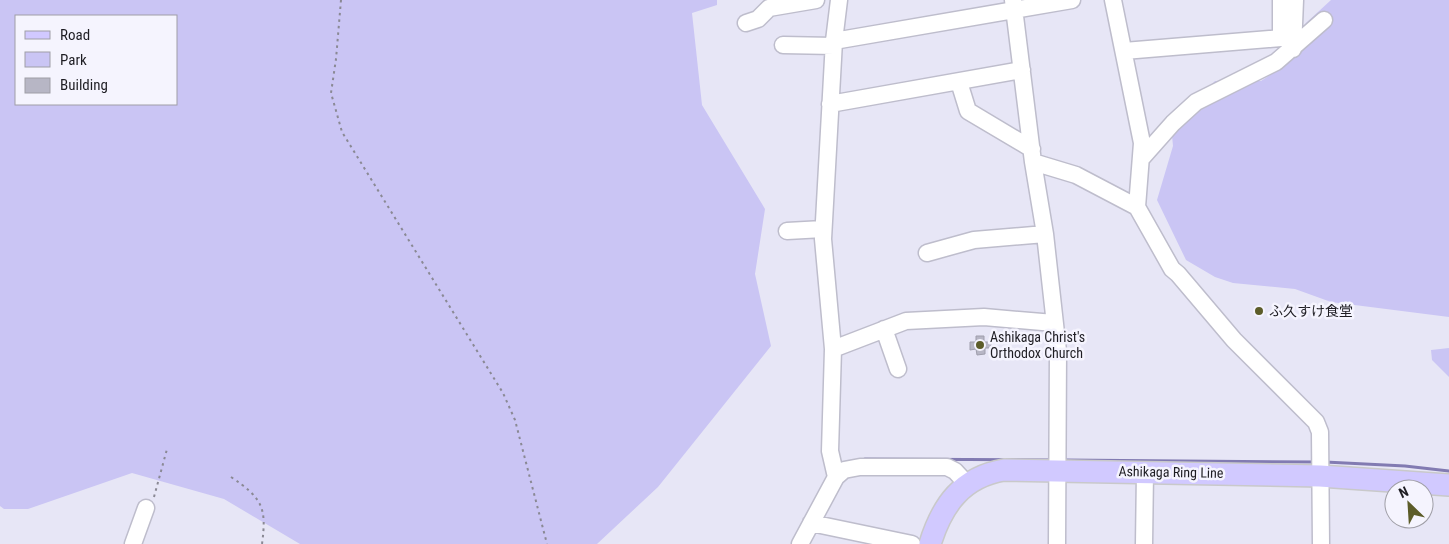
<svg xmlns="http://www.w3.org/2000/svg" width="1449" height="544" viewBox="0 0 1449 544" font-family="'Roboto Condensed','Noto Sans JP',sans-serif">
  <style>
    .green { fill: #cac5f4; fill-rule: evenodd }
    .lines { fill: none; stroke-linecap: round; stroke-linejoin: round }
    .stream { stroke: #827bb2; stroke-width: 3 }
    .building { fill: #b7b6c5; stroke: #9f9eac }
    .minor-casing { stroke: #bebdcc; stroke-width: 19 }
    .major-casing { stroke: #c9c9ca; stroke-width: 24 }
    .path { stroke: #8a8994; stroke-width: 2; stroke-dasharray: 2.5 4; stroke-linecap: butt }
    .minor { stroke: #fff; stroke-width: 16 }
    .major { stroke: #d1c9ff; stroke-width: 21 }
    .poi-dot { fill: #5c5c29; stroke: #f5f4fe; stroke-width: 2 }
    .labels { text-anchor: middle; stroke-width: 5; stroke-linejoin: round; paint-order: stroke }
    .poi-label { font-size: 14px; fill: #1e1d23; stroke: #f5f4fe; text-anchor: start }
    .street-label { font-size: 14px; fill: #1e1d23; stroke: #f5f4fe }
  </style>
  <rect width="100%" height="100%" fill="#e7e6f6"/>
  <path class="green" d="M 0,0 L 717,0 L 717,5 L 692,13 L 702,105 L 765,209 L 755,274 L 771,346 L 658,487 L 597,544 L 300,544 L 224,499 L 132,473 L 28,509 L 4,509 L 0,506 ZM 176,16 L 176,104 L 16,104 L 16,16 Z
    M 1331,0 L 1449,0 L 1449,317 L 1331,302 L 1295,289 L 1233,283 L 1215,277 L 1186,260 L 1157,200 L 1173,146 L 1171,125 L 1215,81 L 1261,81 L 1288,63 L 1306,23 Z
    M 1449,348 L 1449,377 L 1432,360 L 1431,350 Z"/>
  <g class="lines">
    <path class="stream" d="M 865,459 L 1051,460
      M 1063,460 L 1316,462
      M 1325,462 L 1405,466 L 1449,471"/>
  </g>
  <path class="building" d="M 976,336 L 984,336 L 984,342 L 991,342 L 991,348 L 985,348 L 985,354 L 977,355 L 976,349 L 970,350 L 970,342 L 976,342 Z"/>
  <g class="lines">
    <defs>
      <path id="minor" d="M 1013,0 L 1033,162 L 1045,234 L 1058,351 L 1057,544
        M 1113,0 L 1142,143 L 1137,207 L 1172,269 L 1178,274 L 1234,340 L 1316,422 L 1320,432 L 1321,544
        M 746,23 L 758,19 L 769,8 L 816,0
        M 834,41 L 1072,0
        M 783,45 L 834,46
        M 1293,49 L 1295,0
        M 1124,51 L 1281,38 L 1281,0
        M 959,82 L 968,111 L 1032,149
        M 830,104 L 1022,70
        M 1141,159 L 1173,123 L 1196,102 L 1276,62 L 1324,20
        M 1033,162 L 1076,175 L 1137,207
        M 787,231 L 823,229
        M 927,253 L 974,240 L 1045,234
        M 884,329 L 898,369
        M 833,349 L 906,321 L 984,317 L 1054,323
        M 836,477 L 830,451 L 833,349 L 823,239 L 834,41 L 839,0
        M 811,523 L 912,544
        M 133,544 L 146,508
        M 800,544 L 836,477 L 844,470 L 860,467 L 947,467 L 955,471 L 967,484
        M 1144,544 L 1145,472"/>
      <path id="major" d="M 930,544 C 942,505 962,477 1004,470 L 1320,476 L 1449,485"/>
    </defs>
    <use href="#minor" class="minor-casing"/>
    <use href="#major" class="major-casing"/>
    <path class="path" d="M 341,0 L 336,59 L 331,93 L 342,132 L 503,393 L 515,420 L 547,544
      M 231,477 C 262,498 267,507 262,544
      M 154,497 L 167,449"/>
    <use href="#minor" class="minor"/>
    <use href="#major" class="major"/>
  </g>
  <g class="poi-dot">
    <circle cx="1259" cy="311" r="5"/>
    <circle cx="980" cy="345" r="5"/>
  </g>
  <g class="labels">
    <g class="poi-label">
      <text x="1269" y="316">ふ久すけ食堂</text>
      <text x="990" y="342">Ashikaga Christ's<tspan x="990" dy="16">Orthodox Church</tspan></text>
    </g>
    <g class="street-label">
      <text transform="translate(1171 472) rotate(1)" y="5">Ashikaga Ring Line</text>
    </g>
  </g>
  <rect x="15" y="15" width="162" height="90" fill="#f5f4fe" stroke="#9f9ea6"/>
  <rect x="25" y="31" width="25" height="8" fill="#d1c9ff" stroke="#9f9ea6"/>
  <text x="60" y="40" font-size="15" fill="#1e1d23">Road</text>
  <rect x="25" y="52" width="25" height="15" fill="#cac5f4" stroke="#9f9ea6"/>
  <text x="60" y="65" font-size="15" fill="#1e1d23">Park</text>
  <rect x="25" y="78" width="25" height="15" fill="#b7b6c5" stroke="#9f9ea6"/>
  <text x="60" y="90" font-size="15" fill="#1e1d23">Building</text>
  <g transform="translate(1409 504) rotate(335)"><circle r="24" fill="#f5f4fe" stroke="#9f9ea6"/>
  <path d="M0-4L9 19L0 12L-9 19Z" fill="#5c5c29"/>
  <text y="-8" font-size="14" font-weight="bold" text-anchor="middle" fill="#1e1d23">N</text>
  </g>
</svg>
